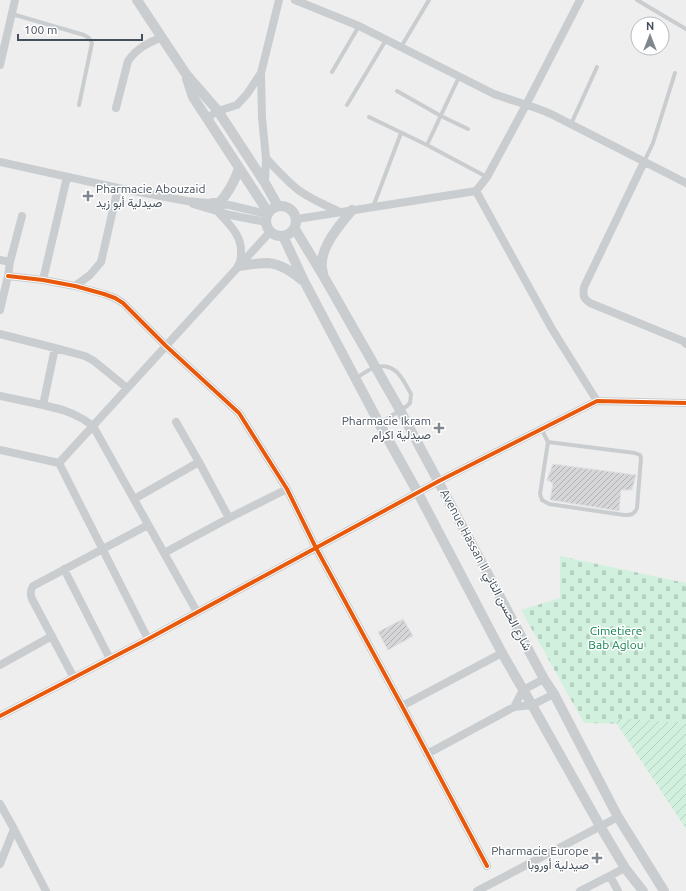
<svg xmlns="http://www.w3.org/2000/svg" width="686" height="891" viewBox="0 0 686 891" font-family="Ubuntu,Vazirmatn,sans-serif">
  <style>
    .cemetery { fill: url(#cemetery-stones) }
    .garden { fill: url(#garden-furrows) }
    .building { fill: url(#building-hatch); stroke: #e0e0e1 }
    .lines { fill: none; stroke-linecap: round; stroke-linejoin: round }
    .service { stroke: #cacdcf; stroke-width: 4 }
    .minor { stroke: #cacdcf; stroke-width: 8 }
    .tertiary { stroke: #cacdcf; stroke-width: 10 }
    .cycleway-casing { stroke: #fff; stroke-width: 6 }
    .cycleway { stroke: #e8590c; stroke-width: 4 }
    .poi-dot { fill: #80878f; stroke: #fff; stroke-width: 1.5 }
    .labels { text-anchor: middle; stroke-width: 3; stroke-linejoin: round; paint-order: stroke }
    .poi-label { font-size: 12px; fill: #444f5c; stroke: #fff; text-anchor: end }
    .street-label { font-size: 12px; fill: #444f5c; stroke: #fff }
    .park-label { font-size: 12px; fill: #10824f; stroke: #fff }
  </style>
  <defs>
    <pattern id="cemetery-stones" width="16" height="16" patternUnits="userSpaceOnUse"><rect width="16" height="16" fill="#d1f0de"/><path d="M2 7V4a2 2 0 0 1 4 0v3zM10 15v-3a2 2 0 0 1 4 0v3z" fill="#b5d0c1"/></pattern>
    <pattern id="garden-furrows" width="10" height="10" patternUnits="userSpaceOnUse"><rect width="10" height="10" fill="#d1f0de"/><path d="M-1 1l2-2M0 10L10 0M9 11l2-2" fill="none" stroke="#b5d0c1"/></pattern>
    <pattern id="building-hatch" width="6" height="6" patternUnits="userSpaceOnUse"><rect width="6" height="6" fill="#d6d6d9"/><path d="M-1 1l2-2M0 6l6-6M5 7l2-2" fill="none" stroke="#afb0b3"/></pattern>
  </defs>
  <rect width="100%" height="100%" fill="#efeeee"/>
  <path class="cemetery" d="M 560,556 L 686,583 L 686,725 L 584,723 L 521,610 L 560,598 Z"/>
  <path class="garden" d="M 613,718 L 686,723 L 686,829 Z"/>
  <path class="building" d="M 553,464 L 636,475 L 632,490 L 621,490 L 619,511 L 550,500 L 553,483 L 547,480 Z
    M 403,619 L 413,636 L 388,650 L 378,632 Z"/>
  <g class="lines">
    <path class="service" d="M 637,0 L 686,29
      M 12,14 L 84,35 L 89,38 L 92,43 L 79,105
      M 401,47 L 429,0
      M 332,72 L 359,26
      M 397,91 L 441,116 L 468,129
      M 347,105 L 386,40
      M 369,117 L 427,145 L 487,177
      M 571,124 L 597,67
      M 427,145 L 459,77
      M 644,162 L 653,143 L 675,73
      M 373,207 L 401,133
      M 356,378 C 362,375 370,368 376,367 C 396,362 403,380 411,394 L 410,403 L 407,406 L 380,423
      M 542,430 L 548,442 L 635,453 L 640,455 L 641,458 L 637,508 C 634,515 631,515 624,515 L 549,504 L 542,500 L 540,494 L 548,442"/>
    <path class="minor" d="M 295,0 L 359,26 L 494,94 C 513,101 533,106 551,114 L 686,183
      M 0,65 L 15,0
      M 116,108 L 128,61 C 137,48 148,43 162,37
      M 207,118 L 218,111 L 237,105 L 247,94 L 261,73
      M 266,158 C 276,169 286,180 297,189 C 310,199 325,205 340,212
      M 0,162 L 118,188 L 187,201 L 229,205 L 267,214
      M 644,162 L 584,287 C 583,296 583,298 590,303 L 683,341 L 686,344
      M 265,183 L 266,158 L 262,118 L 261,73 L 279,0
      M 476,191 L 552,329 L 597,401
      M 193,204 L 230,215 L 266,222
      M 219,213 C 230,225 242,236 241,253 C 241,258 241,262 238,266
      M 297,219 L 476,191 L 487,177 L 526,105 L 580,0
      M 0,260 L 10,262
      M 8,276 L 43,280 L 75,286 L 104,294 L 115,298 L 123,303 L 166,346 L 239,413 L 287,489 L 316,548 L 402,706 L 487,866
      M 43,280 L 67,177
      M 75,286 L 90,275 L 101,262 L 118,188
      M 0,310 L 8,276 L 10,262 L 22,216
      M 0,334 L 55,348 L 85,356 L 94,361 L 127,388
      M 0,396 L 43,405 L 63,410 L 73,414 L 83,419 L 93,426 L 197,612
      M 43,405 L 55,348
      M 176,422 L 199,462 L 229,518
      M 0,450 L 59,463
      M 59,463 L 270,232
      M 59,463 L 148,639
      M 134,499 L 199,462
      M 164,553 L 229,518 L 287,489
      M 64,569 L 110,659
      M 0,665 L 52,636
      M 74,678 L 32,599 C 30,594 30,591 33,586 L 148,525
      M 402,706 L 502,653
      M 514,707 L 523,690 L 544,679
      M 0,716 L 148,639 L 439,481 L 597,401 L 686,403
      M 427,754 L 514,707 L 532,705 L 554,694
      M 0,804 L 14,829 L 46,891
      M 0,864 L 14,829
      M 610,876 L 618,891
      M 477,891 L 618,817
      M 580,891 L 625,868"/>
    <path class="tertiary" d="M 137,0 L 186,74 L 218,111 L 265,183 L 278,206
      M 187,79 L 193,97 L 268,212
      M 212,203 L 219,203 C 229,193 234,182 239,169
      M266 221a15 15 0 1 1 30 0a15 15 0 1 1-30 0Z
      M 295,229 L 324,277 L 400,410 L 544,679 L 554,694 L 618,817 L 664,891
      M 283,236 L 304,281 L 379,423 L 418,493 L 502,653 L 532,705 L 600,826 L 625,868 L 643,891
      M 239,266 C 248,265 258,263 268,263 C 281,264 292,272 302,280
      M 323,273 C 316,251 339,226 352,210"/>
    <defs>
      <path id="cycleway" d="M 8,276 L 43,280 L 75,286 L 104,294 L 115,298 L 123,303 L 166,346 L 239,413 L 287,489 L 316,548 L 402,706 L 487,866
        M 0,716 L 148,639 L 439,481 L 597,401 L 686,403"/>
    </defs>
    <use href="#cycleway" class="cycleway-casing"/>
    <use href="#cycleway" class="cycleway"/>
  </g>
  <g class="poi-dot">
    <path d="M86 190h4v4h4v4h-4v4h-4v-4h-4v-4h4z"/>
    <path d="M437 422h4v4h4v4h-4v4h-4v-4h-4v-4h4z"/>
    <path d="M595 852h4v4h4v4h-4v4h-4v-4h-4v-4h4z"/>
  </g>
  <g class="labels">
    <g class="poi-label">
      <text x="96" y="193" text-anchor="start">Pharmacie Abouzaid<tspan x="96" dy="14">صيدلية أبو زيد</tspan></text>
      <text x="431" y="425">Pharmacie Ikram<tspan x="431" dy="14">صيدلية اكرام</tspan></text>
      <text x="589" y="855">Pharmacie Europe<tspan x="589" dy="14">صيدلية أوروبا</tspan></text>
    </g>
    <g class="street-label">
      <text transform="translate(486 570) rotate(62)" y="4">Avenue Hassan II شارع الحسن الثاني</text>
    </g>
    <g class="park-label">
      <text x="616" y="635">Cimetiere<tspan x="616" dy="14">Bab Aglou</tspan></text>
    </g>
  </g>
  <g transform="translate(650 36)"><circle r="19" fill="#ffffff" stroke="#b4b9be"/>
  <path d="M0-3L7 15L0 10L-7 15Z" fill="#80878f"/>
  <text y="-6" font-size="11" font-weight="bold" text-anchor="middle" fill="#444f5c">N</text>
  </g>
  <path d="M18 34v6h124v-6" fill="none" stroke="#444f5c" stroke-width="2"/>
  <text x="24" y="34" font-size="12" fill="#444f5c" stroke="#ffffff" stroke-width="3" paint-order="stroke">100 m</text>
</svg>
